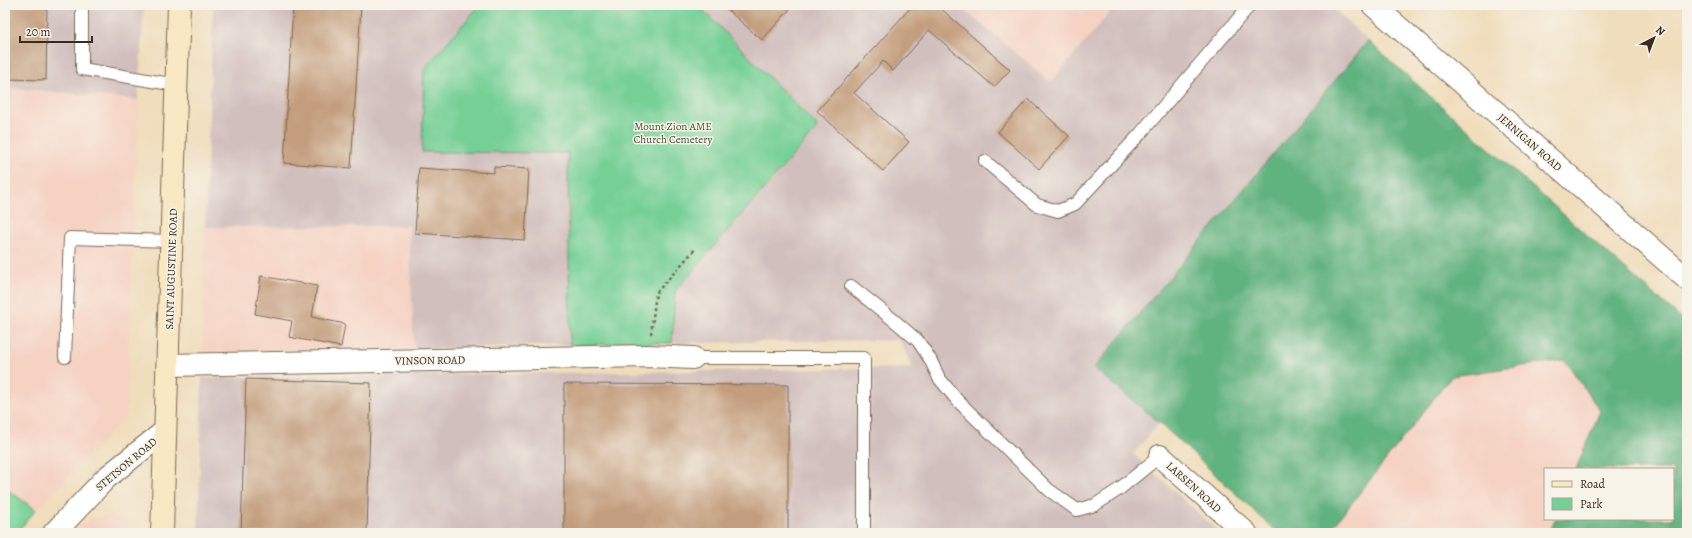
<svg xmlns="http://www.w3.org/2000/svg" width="1692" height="538" viewBox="0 0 1692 538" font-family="Alegreya,serif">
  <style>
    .built { fill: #f5d2c2 }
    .industrial { fill: #d1bfbd }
    .green { fill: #76d096; stroke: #587d5a }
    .forest { fill: #60b27f; stroke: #4e6e4e }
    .building { fill: #c39d7d }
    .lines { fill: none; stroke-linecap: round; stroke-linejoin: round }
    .lane-casing { stroke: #7a6955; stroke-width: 14 }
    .street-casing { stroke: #7a6955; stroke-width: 24 }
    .secondary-casing { stroke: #7a6955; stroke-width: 24 }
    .path { stroke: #7a6955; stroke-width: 2.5; stroke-dasharray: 3 3; stroke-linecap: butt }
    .lane { stroke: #fff; stroke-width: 12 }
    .street { stroke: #fff; stroke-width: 22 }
    .secondary { stroke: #f8e8c3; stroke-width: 22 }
    .labels { text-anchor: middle; stroke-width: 3; stroke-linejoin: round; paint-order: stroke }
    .park-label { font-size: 11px; fill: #4a543c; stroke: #f7f3e8 }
    .street-label { font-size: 11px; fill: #3b2a1e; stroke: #f7f3e8 }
  </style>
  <rect width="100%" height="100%" fill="#f7f3e8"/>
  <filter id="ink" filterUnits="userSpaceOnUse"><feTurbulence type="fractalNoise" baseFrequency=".025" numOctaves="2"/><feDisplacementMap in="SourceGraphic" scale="8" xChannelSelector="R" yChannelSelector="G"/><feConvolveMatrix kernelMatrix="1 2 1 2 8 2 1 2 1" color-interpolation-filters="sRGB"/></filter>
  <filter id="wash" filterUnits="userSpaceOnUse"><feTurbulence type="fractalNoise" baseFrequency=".012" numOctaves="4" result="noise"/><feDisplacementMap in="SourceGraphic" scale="16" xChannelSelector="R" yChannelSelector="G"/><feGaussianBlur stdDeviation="0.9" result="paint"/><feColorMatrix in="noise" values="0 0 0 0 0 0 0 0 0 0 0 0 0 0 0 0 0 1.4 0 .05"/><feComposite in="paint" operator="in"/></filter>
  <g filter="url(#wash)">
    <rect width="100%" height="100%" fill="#f0ddbc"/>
    <path class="built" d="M 958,5 L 1116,5 L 1051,82 Z
      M 5,87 L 138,100 L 126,416 L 36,510 L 5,488 Z
      M 409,226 L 414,349 L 202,354 L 205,227 Z
      M 1565,360 L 1600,411 L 1576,469 L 1545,469 L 1545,519 L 1555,519 L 1549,533 L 1328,533 L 1453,376 Z
      M 111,515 L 128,524 L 128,533 L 73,533 L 90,519 Z"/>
    <path class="industrial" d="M 5,5 L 144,5 L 138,100 L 5,87 Z
      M 213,5 L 480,5 L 424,69 L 422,152 L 568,153 L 570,345 L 414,349 L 409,226 L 205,227 Z
      M 698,5 L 958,5 L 1051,82 L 1116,5 L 1330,5 L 1368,41 L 1094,368 L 1160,423 L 1133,454 L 1220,533 L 198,533 L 202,378 L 913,368 L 899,340 L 672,343 L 675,292 L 818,128 Z"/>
    <path class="green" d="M 480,5 L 698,5 L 818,127 L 675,291 L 672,343 L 570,345 L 568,153 L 422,152 L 424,69 Z
      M 5,488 L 36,510 L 16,533 L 5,533 Z"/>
    <path class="forest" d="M 1368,41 L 1687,324 L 1687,533 L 1549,533 L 1555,519 L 1673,519 L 1673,469 L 1576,469 L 1600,411 L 1565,360 L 1452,376 L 1328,533 L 1278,533 L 1160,423 L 1094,368 Z"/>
    <g id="blocks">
      <path class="building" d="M 5,5 L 47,5 L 46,80 L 5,79 Z
        M 293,5 L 361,5 L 351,168 L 284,163 Z
        M 722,5 L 787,5 L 791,8 L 762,40 Z
        M 913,5 L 937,5 L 1010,70 L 994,87 L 929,30 L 893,71 L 883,61 L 854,93 L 909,142 L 883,171 L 817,111 Z
        M 1028,99 L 1069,136 L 1039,169 L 998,132 Z
        M 494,167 L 529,169 L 525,240 L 415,233 L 419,168 L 494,173 Z
        M 261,276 L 317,286 L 312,317 L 345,324 L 341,347 L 289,337 L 292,321 L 255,314 Z
        M 246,379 L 371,383 L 367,533 L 241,533 Z
        M 564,384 L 788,385 L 788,533 L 564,533 Z"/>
    </g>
  </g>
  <g filter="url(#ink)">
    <use href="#blocks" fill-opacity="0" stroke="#7a6955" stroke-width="1"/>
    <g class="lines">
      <defs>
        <path id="lane" d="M 82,5 L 82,69 L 176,85
          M 985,161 L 1037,205 L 1058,211 L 1075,204 L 1140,134 L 1250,5
          M 851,286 L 896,322 L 918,341 L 930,359 L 939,378 L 957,400 L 1049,490 L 1077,510 L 1095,505 L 1118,490 L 1160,456
          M 65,357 L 70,238 L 172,241
          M 693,358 L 864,358 L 864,533"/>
        <path id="street" d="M 1373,5 L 1687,279
          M 168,365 L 648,356 L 693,358
          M 1160,456 L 1246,533
          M 54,533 L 106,478 L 165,431"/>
        <path id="secondary" d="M 162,533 L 179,5"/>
      </defs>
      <use href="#lane" class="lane-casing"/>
      <use href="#street" class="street-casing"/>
      <use href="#secondary" class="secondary-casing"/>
      <path class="path" d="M 651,334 L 656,293 L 696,248"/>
      <use href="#lane" class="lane"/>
      <use href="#street" class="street"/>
      <use href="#secondary" class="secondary"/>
    </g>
  </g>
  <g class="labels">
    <g class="park-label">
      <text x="673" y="130">Mount Zion AME<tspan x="673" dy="13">Church Cemetery</tspan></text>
    </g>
    <g class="street-label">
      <text transform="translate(1530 142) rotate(41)" y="4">JERNIGAN ROAD</text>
      <text transform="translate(171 269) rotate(-88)" y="4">SAINT AUGUSTINE ROAD</text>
      <text transform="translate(430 360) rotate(-1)" y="4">VINSON ROAD</text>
      <text transform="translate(126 464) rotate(-40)" y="4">STETSON ROAD</text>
      <text transform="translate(1194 487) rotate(42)" y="4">LARSEN ROAD</text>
    </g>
  </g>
  <rect width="1692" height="538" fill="none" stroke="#f7f3e8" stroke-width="20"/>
  <rect x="1544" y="468" width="130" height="52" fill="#f7f3e8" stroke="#aca397"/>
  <rect x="1552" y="481" width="20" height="6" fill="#f8e8c3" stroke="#aca397"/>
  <text x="1580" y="488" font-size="12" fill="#3b2a1e">Road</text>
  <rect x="1552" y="498" width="20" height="12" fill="#76d096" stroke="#aca397"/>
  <text x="1580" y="508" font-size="12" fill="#3b2a1e">Park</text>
  <g transform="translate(1654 38) rotate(42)" stroke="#f7f3e8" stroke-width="3" paint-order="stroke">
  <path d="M0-3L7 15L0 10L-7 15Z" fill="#3b2a1e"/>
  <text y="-6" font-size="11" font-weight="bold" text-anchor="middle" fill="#3b2a1e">N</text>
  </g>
  <path d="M20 36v6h72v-6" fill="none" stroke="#3b2a1e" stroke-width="2"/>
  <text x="26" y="36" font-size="12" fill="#3b2a1e" stroke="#f7f3e8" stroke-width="3" paint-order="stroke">20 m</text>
</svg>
